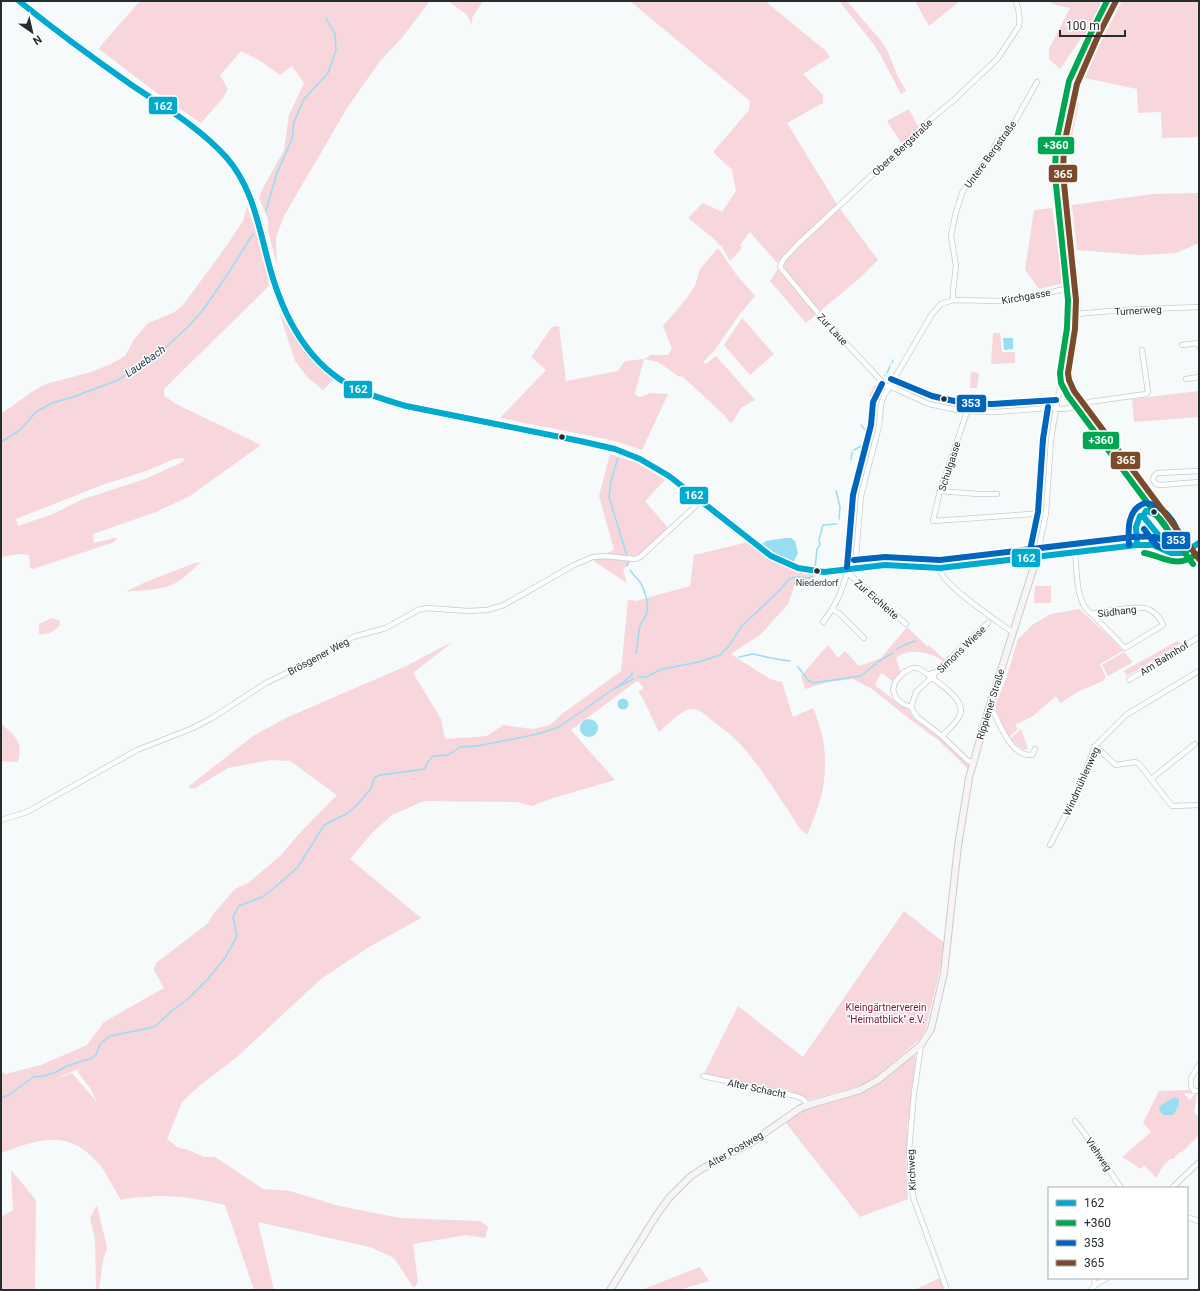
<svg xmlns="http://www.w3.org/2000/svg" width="1200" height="1291" viewBox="0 0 1200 1291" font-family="Roboto,sans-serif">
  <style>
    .green { fill: #f7d6dc; fill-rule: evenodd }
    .water { fill: #98def3 }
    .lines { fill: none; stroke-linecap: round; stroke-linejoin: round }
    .stream { stroke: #98def3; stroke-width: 1.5 }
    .street-casing { stroke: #c7cdcf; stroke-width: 6 }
    .secondary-casing { stroke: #c7cdcf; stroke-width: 8 }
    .primary-casing { stroke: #d0d3d4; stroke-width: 9 }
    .street { stroke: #fefefe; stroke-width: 4.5 }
    .secondary { stroke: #f8f3f5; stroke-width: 6 }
    .primary { stroke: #f1e8eb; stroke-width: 7 }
    .bus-1-casing { stroke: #fff; stroke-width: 9 }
    .bus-2-casing { stroke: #fff; stroke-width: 9 }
    .bus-3-casing { stroke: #fff; stroke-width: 9 }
    .bus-4-casing { stroke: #fff; stroke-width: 9 }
    .bus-1 { stroke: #00a9ce; stroke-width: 6 }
    .bus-2 { stroke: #00a651; stroke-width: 6 }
    .bus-3 { stroke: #0065bd; stroke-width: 6 }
    .bus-4 { stroke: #7a4b2a; stroke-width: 6 }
    .bus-dot { fill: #252d2f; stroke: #fff; stroke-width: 1.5 }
    .labels { text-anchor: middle; stroke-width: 3; stroke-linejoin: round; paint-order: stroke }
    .bus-label { font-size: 9px; fill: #252d2f; stroke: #fff }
    .street-label { font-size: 10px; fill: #252d2f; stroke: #fff }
    .park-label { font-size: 10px; fill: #781635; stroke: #fff }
    .water-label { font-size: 11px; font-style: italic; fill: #16434f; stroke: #fff }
    .line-badge { stroke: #fff; stroke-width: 1.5 }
    .badge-label { font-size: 11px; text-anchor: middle; font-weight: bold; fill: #fff }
  </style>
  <rect width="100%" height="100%" fill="#f6fafb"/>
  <path class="green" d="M 140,1 L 430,1 L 401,39 L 380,61 L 347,108 L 284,216 L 276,237 L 277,265 L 268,231 L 268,219 L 259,198 L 263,188 L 284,150 L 289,115 L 304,83 L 292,66 L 280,75 L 262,62 L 241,51 L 220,75 L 228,89 L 223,98 L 201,123 L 162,97 L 99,49 L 103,43 Z
    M 448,1 L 483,1 L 472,18 L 472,25 L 467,15 Z
    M 630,1 L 765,1 L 826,51 L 830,57 L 803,74 L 823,95 L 823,103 L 787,123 L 838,206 L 878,260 L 860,278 L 819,312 L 785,270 L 783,264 L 796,243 L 777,263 L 750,232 L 740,245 L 742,248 L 730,261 L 721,245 L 720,246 L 713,238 L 688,218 L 703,203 L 722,212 L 736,191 L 732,170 L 713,152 L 749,110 L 750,101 Z
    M 839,1 L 847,1 L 882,42 L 889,54 L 897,75 L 906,91 L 901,94 L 880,54 L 872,42 Z
    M 915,1 L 960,1 L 929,26 Z
    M 1050,1 L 1110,1 L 1093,36 L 1082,37 L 1060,69 L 1049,59 L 1049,49 L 1070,8 L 1052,4 Z
    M 1122,1 L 1199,1 L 1199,137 L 1162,138 L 1161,112 L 1138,113 L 1137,89 L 1085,78 L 1101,42 Z
    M 1077,102 L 1079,102 L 1069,154 L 1067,154 Z
    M 909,109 L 919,129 L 904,147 L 887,121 Z
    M 1199,193 L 1199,243 L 1176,253 L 1141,255 L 1077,250 L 1072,205 L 1153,194 Z
    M 247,206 L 264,255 L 269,286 L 164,389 L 164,396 L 178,405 L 261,445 L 190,496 L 156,512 L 93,534 L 94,543 L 114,538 L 117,539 L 112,543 L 33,569 L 29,567 L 30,562 L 29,555 L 20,554 L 1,557 L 1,414 L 33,391 L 46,384 L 91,372 L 111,364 L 125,356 L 133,341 L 148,323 L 173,313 L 183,305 L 225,248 L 243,221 ZM 184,458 L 183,462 L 145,479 L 81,500 L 53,514 L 18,526 L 16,519 L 102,485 L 149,470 L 174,459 Z
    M 1052,208 L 1063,283 L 1039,289 L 1025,270 L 1034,210 Z
    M 718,248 L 736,274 L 755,296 L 739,315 L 714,351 L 703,362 L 706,364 L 716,356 L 755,400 L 742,407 L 731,424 L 723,414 L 683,377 L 678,376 L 658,362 L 644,359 L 635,393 L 637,396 L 640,397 L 651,393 L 668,394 L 642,450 L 611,440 L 500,418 L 546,370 L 531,357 L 552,327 L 559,326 L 566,381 L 618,371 L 625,361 L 644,359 L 651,355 L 668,355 L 672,349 L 663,326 L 686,299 L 695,286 L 700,269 Z
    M 777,270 L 780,270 L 817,314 L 806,323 L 770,281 Z
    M 279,312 C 290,331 301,351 317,366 C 322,371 329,374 333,380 L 323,390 L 308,378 L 295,361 Z
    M 742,318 L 774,354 L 750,375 L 724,345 Z
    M 993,333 L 1000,333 L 1002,352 L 1015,352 L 1015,363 L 991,364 Z
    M 971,372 L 979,373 L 977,388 L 970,388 Z
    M 878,383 L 882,386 L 880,396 L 876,399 L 869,396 L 874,386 Z
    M 1199,391 L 1199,417 L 1134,422 L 1132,399 Z
    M 610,454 L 637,463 L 665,480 L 645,501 L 669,529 L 643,553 L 635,556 L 604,554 L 614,550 L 599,496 Z
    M 752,541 L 797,570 L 816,574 L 814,581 L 796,581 L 788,604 L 761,634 L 731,654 L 770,679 L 782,682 L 793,717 L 813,708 C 824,733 828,760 823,787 C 821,803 813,819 808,834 C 800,833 793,817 788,810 C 771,785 755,758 733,737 C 727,731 720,727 714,722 C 708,717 700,708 691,709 C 681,710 666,726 659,732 L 642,697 L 638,692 L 644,688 L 638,681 L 634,683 L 571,730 L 615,780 L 550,799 L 532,806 L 517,802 L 424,801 L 392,815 L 373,832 L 350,859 L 421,918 L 369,947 L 321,979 L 237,1057 L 199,1086 L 182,1102 L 167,1139 L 177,1147 L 188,1150 L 204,1157 L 215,1157 L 263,1189 L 290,1191 L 339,1206 L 400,1218 L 480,1221 L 488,1227 L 485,1238 L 466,1235 L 413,1244 L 418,1282 L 414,1288 L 394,1258 L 370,1247 L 258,1222 L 274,1290 L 254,1290 L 225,1205 C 196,1199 175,1194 145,1197 C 136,1197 128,1198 121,1200 C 114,1189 108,1177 101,1166 C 98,1162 93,1158 90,1155 C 62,1129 32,1142 1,1153 L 1,1072 L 6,1074 L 41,1065 L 87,1045 L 104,1022 L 164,988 L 154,970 L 156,963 L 207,924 L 214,913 L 235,889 L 248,883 L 281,855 L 297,836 L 337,795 L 290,761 L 270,760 L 228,768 L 194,789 L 188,787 L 253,736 L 288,717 L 404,667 L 454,641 L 413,673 L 441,719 L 445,739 L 487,736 L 503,725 L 533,729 L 550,725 L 562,714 L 621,671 L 628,600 L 636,601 L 690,586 L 694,555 ZM 85,1068 L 77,1071 L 90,1088 L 97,1102 L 72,1073 L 54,1080 L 73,1071 Z
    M 607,557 L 630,559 L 630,563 L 623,570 L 627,583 L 595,562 L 594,559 Z
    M 201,562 C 192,570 182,581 171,585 C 157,591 141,590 126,592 C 146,580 172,572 195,563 Z
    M 1035,586 L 1051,586 L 1051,603 L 1034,603 Z
    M 1079,609 L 1109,636 L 1123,651 L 1100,664 L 1106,678 L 1103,681 L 1082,690 L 1081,690 L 1060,703 L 1056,696 L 1033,716 L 1015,725 L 1018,729 L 1009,737 L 1004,730 L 995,706 L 1006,679 L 1018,639 L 1032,625 L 1051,614 Z
    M 52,618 L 59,620 L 60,625 C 53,632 48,635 39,634 L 39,624 Z
    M 907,627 L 928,647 L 929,645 L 946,661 L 944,662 C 932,652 909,647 896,658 L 901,673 L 894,682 L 881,673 L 875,685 L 900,705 L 909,710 L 914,719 L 940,738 L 970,766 L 968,769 L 938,740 L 912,721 L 872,689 L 853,679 L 828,682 L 805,689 L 801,676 L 828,645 L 838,658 L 845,651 L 859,666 L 881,658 Z
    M 1177,641 L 1181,643 L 1127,676 L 1124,671 Z
    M 1124,652 L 1133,662 L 1108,676 L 1102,665 Z
    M 1,724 C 17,737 23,741 18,762 L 1,761 Z
    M 1021,729 L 1028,749 L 1023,750 L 1010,739 Z
    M 904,911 L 946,944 L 926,1028 L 919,1040 L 877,1076 L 860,1086 L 809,1100 L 798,1094 L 790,1091 L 704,1074 L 738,1006 L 803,1057 Z
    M 912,1056 L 915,1056 L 916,1060 L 911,1097 L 910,1116 L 907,1126 L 908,1135 L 906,1154 L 908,1199 L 860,1217 L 785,1122 L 808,1107 L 855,1095 L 872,1088 Z
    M 1189,1090 L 1192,1092 L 1191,1094 L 1188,1093 L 1184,1094 L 1190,1100 L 1194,1095 L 1197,1094 L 1194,1112 L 1199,1118 L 1199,1135 L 1181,1153 L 1180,1152 L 1173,1159 L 1170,1159 L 1163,1166 L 1156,1178 L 1144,1165 L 1141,1169 L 1122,1157 L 1151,1132 L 1143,1123 L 1159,1091 Z
    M 11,1170 L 36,1200 L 35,1290 L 1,1290 L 1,1217 L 13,1210 Z
    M 97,1205 L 107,1248 L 103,1260 L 99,1290 L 96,1290 L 95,1239 L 90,1218 Z
    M 700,1267 L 709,1281 L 679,1290 L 641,1290 Z
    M 942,1277 L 946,1290 L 914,1290 Z"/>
  <path class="water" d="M 1003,338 L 1013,338 L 1013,349 L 1004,350 Z
    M 785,538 L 791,538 L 795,541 L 798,553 L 793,563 L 779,556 L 762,544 L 766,541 Z
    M617.5 704a5.5 5.5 0 1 1 11 0a5.5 5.5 0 1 1-11 0Z
    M580 728a9 9 0 1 1 18 0a9 9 0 1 1-18 0Z
    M 1175,1097 L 1179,1099 L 1179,1105 L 1173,1115 L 1164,1115 L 1160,1112 L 1159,1108 L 1161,1105 Z"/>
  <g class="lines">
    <path class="stream" d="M 266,210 L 277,173 L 292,139 L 294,122 L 304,99 L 328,73 L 336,50 L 335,34 L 326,18
      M 892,363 L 893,360
      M 887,373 L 890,366
      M 885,376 L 885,375
      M 861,425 L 866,431 L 866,433
      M 1,442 L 20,430 L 36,412 L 52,403 L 73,397 L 118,380 L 143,364 L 166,347 L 188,327 L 203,310 L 227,275 L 253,234
      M 854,450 L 861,446 L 863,443
      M 618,458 L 611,481 L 609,497 L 627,556
      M 851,460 L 852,452
      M 836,491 L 840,507 L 839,519
      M 627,566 L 628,561
      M 815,569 L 817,549 L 820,545 L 819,540 L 823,525 L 837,524
      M 630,570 C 633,575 637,578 640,582 C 645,590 649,603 647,612 C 646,617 642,621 640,626 C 638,635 638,644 636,653
      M 896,650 L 902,646 L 915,641
      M 739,657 L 753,654 L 776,659 L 790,661
      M 798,667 L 808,680 L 813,683 L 861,676 L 879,661 L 893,653
      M 638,677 L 646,677 L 662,669 L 699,662 L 720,655 L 728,647 L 742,626 L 781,589 L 789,579 L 796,577 L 809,578 L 813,576
      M 617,687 L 632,675 L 632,672
      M 1,1098 L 9,1095 L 33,1077 L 44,1076 L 56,1072 L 67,1066 L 92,1058 L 96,1055 L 100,1044 L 110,1036 L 154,1027 L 174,1009 L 186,1001 L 208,979 L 225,958 L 237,936 L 233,917 L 239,906 L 262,897 L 273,889 L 298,867 L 324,825 L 346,814 L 355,807 L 371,789 L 374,778 L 380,775 L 425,769 L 427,763 L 433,756 L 448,755 L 460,747 L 477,746 L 538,734 L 559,727 L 615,688 L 633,679"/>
    <defs>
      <path id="street" d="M 1016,1 C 1018,9 1021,17 1019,26 L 998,58 L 955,99 L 919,129 L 904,147 L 887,164 L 872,175 L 798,244 L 783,260 L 780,267 L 818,313 L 886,386 L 896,389 L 929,404 L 962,411 L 995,412 L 1049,408 L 1064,409 L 1079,406
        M 953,300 L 953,291 L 956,266 L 951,236 L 955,216 L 962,193 L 966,186 L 989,156 L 997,142 L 1009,131 L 1013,125 L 1037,82
        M 1076,314 L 1123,310 L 1199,307
        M 1182,345 L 1199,343 L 1199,346
        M 1186,379 L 1199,377
        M 1084,405 L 1089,402 L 1146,394 L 1148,392 L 1142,350
        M 967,412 L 940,491 L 933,521 L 1046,513
        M 1199,471 L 1157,473 L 1154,476 L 1153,480 L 1156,484 L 1161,485 L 1199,482
        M 940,491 L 978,494 L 997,494
        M 1075,551 C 1077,568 1075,605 1092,614 L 1125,648 L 1163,625 C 1161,619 1155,612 1148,609 C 1139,605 1103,611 1092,614
        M 1037,557 L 1046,513 L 1051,440 L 1056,408 L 1061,382
        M 855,568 L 861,496 L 879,426 L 881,404 L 884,396 L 932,314 L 941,304 L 953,300 L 1003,301 L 1037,295 L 1075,287
        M 940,568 C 939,583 999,622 1012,632
        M 848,573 L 906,624
        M 833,610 L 840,614 L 864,638
        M 823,622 C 836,606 842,590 848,571
        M 934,674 L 988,623
        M 929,675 L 918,668 L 912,668 L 903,673 L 895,682 L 893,690 L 896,698 L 903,704 L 911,707 L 917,717 L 942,736 L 968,761 L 973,762
        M 934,679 L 934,674 L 932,673 L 929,675 L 930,679 L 934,679 C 944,687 968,703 959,717 C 955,724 948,730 942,736
        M 1129,680 L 1199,637
        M 911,707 L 916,692 L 930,679
        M 988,711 L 994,713 C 1001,727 1012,757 1032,755 L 1035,749
        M 1095,746 L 1116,765 L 1135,762 L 1139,764 L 1172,806 L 1199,805
        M 1151,779 L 1195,744
        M 1,820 L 27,812 L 137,750 L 193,728 L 212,718 L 266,683 L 307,663 L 344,642 L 353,637 L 386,628 L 418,610 L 427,608 L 468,611 L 487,610 L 504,605 L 574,565 L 593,557 L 604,556 L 635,559 L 640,557 L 701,501
        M 1050,845 L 1076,795 L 1095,746 L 1126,715 L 1199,671
        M 921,1045 L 914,1093 L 909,1151 L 913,1197 L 947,1290
        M 1199,1065 L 1191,1078 L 1191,1086 L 1194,1091 L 1199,1091
        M 703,1076 L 796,1096 L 803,1099 L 808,1105
        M 1075,1121 L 1085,1134 L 1121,1188
        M 1172,1188 L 1199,1162
        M 1187,1217 L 1199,1221
        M 1094,1278 L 1095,1285
        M 1091,1290 L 1095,1285 L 1107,1278"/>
      <path id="secondary" d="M 19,1 C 57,32 97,61 138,89 C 158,103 181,116 200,132 C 206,137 212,143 218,149 C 222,153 227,157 230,162 C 252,189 260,224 267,257 C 280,310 302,363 354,388 C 371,396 388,401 406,406 L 580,441 L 615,449 L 640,459 L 669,476 L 729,524 L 771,556 L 798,568 L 824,572 L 885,565 L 940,568 L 1037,557 L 1086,550 L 1137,545 L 1153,545 L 1171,553 L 1183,553 L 1199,543
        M 610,1290 L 656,1216 L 669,1198 L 691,1176 L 705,1167 L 752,1142 L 799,1109 L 808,1105 L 860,1090 L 878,1080 L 921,1045 L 931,1029 L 944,973 L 958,846 L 969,778 L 988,711 L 1037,557"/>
      <path id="primary" d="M 1116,1 L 1098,36 L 1077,84 L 1073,100 L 1064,145 L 1063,174 L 1076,300 L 1075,329 L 1068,373 L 1069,380 L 1074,391 L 1107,436 L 1199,559"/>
    </defs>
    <use href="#street" class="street-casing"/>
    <use href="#secondary" class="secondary-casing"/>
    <use href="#primary" class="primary-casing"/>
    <use href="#street" class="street"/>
    <use href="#secondary" class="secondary"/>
    <use href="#primary" class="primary"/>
    <defs>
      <path id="bus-1" d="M 19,1 C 56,31 94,59 133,86 C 166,108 200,128 226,157 C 251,185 258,222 267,257 C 280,310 304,363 355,388 C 371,396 389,401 406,406 L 580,441 L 615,449 L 640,459 L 669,476 L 771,556 L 798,568 L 824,572 L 885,565 L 940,568 L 1137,545 L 1153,545 L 1171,553 L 1183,553 L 1199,543
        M 1146,511 C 1158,513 1167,525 1170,536 L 1168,539 L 1164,540 C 1159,537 1148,522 1143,516 Z
        M 1137,545 L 1136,527 L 1140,516 L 1143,516"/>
      <path id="bus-2" d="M 1107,1 L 1091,33 L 1069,81 L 1056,144 L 1055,175 L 1068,300 L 1067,328 L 1060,373 L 1061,383 L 1068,396 L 1193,564
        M 1144,553 C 1163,556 1178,570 1196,554"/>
      <path id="bus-3" d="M 891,379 L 932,396 L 963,403 L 992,404 L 1056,400
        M 1129,545 C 1128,530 1127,509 1145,503 C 1161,504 1178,522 1178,538 L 1172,546 C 1155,552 1153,540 1144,529
        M 1029,555 L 1038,512 L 1043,439 L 1048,407
        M 854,560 L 885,557 L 940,560 L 1132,537 C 1139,537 1147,536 1154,537 C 1168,540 1172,550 1187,541
        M 847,567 L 853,495 L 871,425 L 873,402 L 882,384"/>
      <path id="bus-4" d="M 1116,1 L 1098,36 L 1077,84 L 1064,145 L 1063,174 L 1076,300 L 1075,329 L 1068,373 L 1069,380 L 1074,391 L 1199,559"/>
    </defs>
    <use href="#bus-1" class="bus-1-casing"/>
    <use href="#bus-2" class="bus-2-casing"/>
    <use href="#bus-3" class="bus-3-casing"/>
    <use href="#bus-4" class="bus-4-casing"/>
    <use href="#bus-1" class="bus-1"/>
    <use href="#bus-2" class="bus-2"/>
    <use href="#bus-3" class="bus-3"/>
    <use href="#bus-4" class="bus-4"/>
  </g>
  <g class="bus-dot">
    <circle cx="944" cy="399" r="3.5"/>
    <circle cx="562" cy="437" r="3.5"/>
    <circle cx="1154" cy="512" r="3.5"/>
    <circle cx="817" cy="571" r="3.5"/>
  </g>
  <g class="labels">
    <g class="bus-label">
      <text x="817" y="586">Niederdorf</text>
    </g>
    <g class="street-label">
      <text transform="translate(902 147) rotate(-43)" y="4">Obere Bergstraße</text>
      <text transform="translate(990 154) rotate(-54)" y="4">Untere Bergstraße</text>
      <text transform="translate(1026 296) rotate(-10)" y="4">Kirchgasse</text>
      <text transform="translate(1138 310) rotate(-3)" y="4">Turnerweg</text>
      <text transform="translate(833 329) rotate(47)" y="4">Zur Laue</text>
      <text transform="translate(949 466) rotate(-72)" y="4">Schulgasse</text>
      <text transform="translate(877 599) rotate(41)" y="4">Zur Eichleite</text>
      <text transform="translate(1117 611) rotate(-7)" y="4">Südhang</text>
      <text transform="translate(961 649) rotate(-44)" y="4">Simons Wiese</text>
      <text transform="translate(318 656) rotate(-28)" y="4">Brösgener Weg</text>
      <text transform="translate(1164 658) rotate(-32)" y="4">Am Bahnhof</text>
      <text transform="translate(990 704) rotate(-73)" y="4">Rippiener Straße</text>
      <text transform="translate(1081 781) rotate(-66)" y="4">Windmühlenweg</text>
      <text transform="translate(757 1088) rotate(12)" y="4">Alter Schacht</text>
      <text transform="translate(735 1149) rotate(-30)" y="4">Alter Postweg</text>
      <text transform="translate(1099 1154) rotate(56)" y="4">Viehweg</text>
      <text transform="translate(911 1170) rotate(-93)" y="4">Kirchweg</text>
    </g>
    <g class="park-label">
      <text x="886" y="1011">Kleingärtnerverein<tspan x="886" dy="12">"Heimatblick" e.V.</tspan></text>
    </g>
    <g class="water-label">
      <text transform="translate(145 361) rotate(-35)" y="4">Lauebach</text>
    </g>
  </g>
  <g class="line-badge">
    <rect x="148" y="96" width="30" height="19" rx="4" fill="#00a9ce"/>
    <rect x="1037" y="136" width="38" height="19" rx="4" fill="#00a651"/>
    <rect x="1048" y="164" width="30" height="19" rx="4" fill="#7a4b2a"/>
    <rect x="343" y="380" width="30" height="19" rx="4" fill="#00a9ce"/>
    <rect x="956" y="394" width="31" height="19" rx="4" fill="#0065bd"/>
    <rect x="1082" y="431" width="38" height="19" rx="4" fill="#00a651"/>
    <rect x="1110" y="451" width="31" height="19" rx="4" fill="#7a4b2a"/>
    <rect x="679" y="486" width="30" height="19" rx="4" fill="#00a9ce"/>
    <rect x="1161" y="531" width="30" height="19" rx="4" fill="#0065bd"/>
    <rect x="1011" y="548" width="30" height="20" rx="4" fill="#00a9ce"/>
  </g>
  <g class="badge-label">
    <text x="163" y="110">162</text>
    <text x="1056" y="149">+360</text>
    <text x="1063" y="178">365</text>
    <text x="358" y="393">162</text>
    <text x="971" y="407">353</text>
    <text x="1101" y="444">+360</text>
    <text x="1126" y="464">365</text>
    <text x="694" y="499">162</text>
    <text x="1176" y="544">353</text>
    <text x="1026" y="562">162</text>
  </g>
  <rect width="1200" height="1291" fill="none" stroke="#252d2f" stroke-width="4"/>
  <rect x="1048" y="1187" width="140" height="92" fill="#ffffff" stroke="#a8abac"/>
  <rect x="1056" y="1200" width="20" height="6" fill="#00a9ce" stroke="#a8abac"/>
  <text x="1084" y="1207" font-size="12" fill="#252d2f">162</text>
  <rect x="1056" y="1220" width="20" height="6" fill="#00a651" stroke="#a8abac"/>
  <text x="1084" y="1227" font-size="12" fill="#252d2f">+360</text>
  <rect x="1056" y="1240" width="20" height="6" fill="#0065bd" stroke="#a8abac"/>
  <text x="1084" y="1247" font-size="12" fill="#252d2f">353</text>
  <rect x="1056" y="1260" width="20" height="6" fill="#7a4b2a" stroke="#a8abac"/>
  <text x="1084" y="1267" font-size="12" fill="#252d2f">365</text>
  <g transform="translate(32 32) rotate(146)" stroke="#ffffff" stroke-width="3" paint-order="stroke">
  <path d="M0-3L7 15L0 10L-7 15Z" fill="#252d2f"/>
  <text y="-6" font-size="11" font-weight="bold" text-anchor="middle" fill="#252d2f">N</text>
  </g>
  <path d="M1060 30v6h65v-6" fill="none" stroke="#252d2f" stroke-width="2"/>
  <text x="1066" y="30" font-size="12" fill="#252d2f" stroke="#ffffff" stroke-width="3" paint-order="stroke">100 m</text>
</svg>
